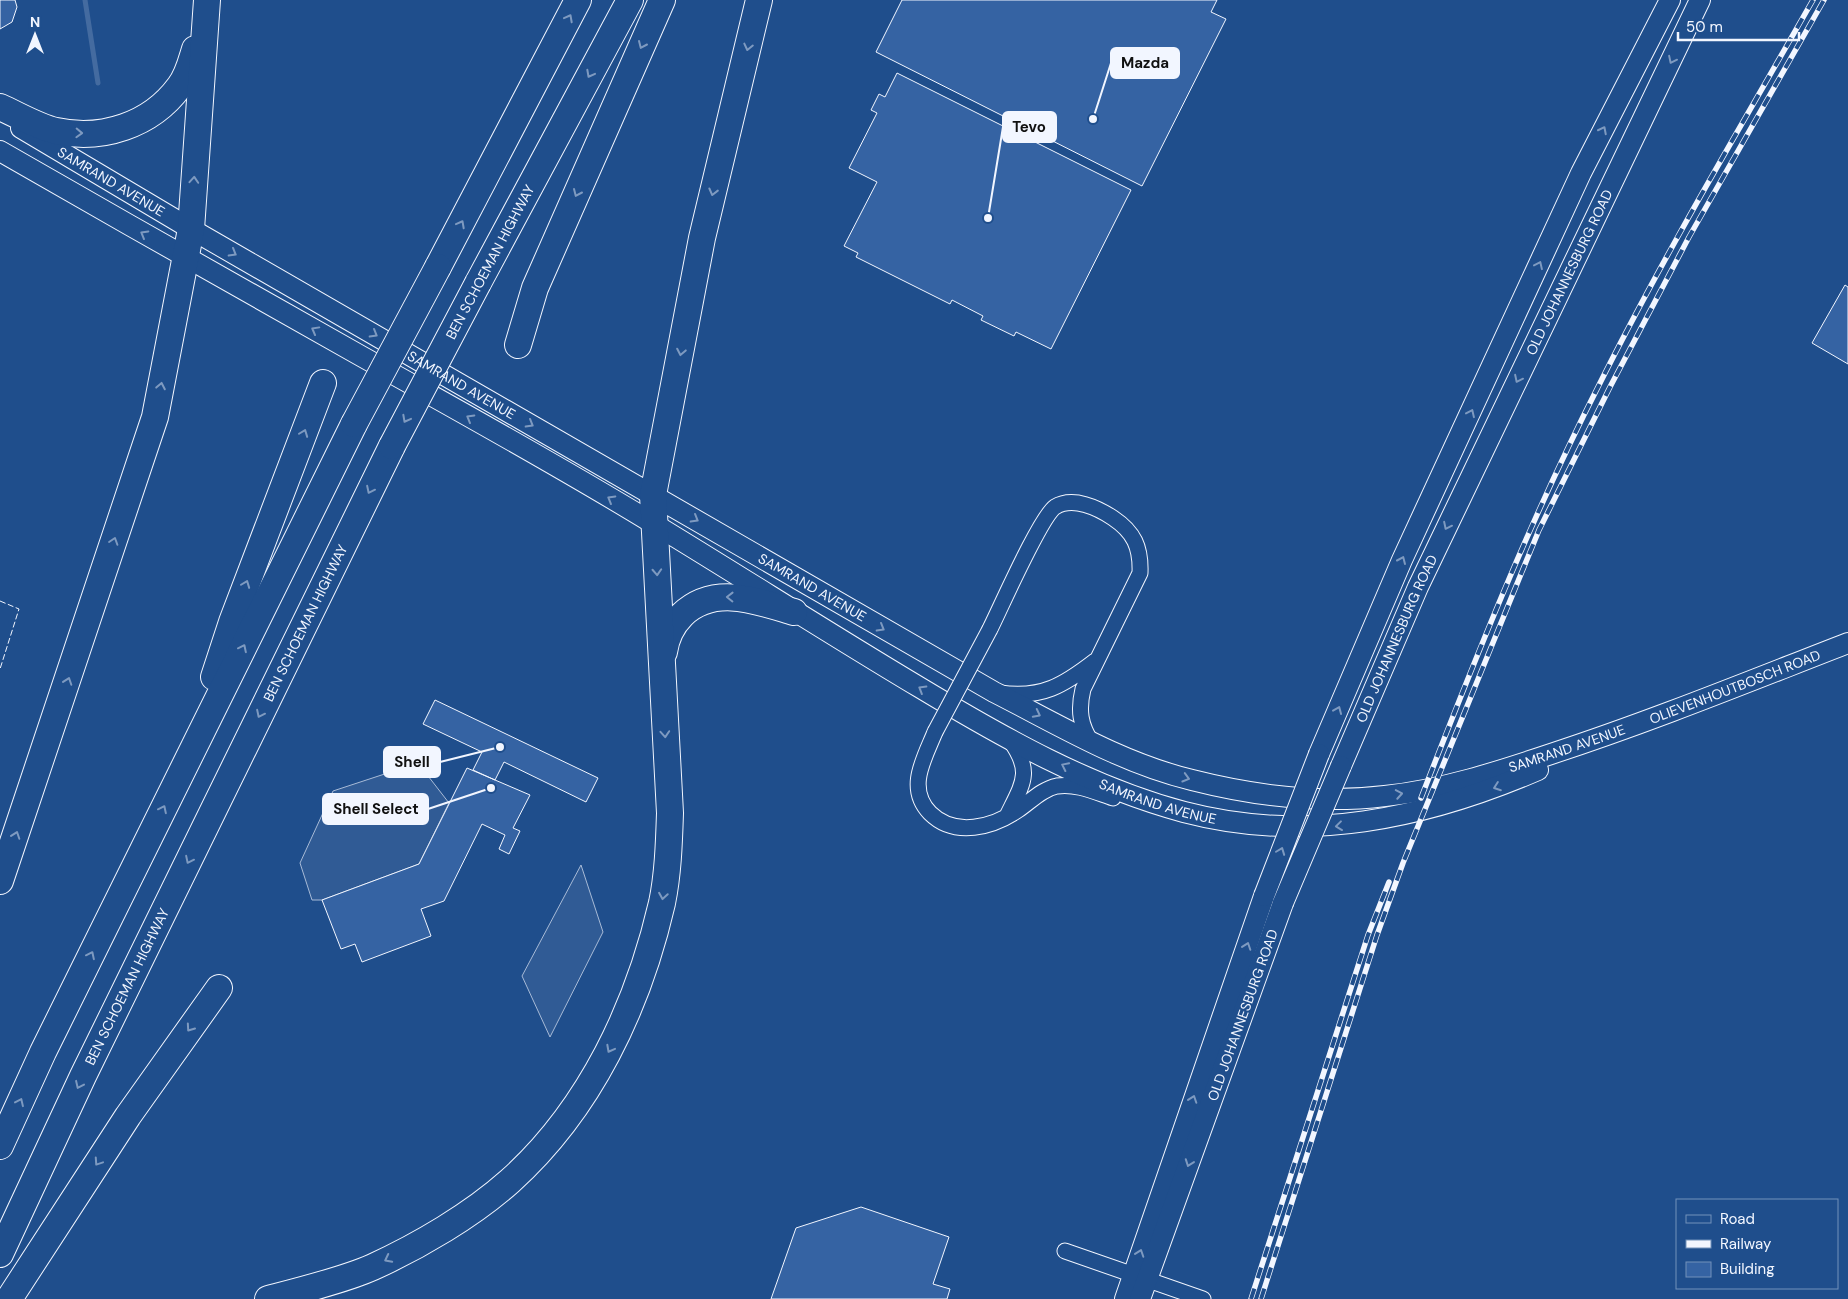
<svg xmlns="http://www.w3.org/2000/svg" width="1848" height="1299" viewBox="0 0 1848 1299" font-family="'DM Sans',sans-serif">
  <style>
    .built { fill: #305b95; stroke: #a8bbd7 }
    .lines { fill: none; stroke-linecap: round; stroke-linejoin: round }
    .stream { stroke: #446ba0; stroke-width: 5 }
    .building { fill: #3563a3; stroke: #f2f6ff }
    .minor-casing { stroke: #f2f6ff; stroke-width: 17 }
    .secondary-casing { stroke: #f2f6ff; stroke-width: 22 }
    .motorway-casing { stroke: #f2f6ff; stroke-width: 28 }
    .minor { stroke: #1f4e8c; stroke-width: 15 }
    .secondary { stroke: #1f4e8c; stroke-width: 20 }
    .motorway { stroke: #1f4e8c; stroke-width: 26 }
    .rail-casing { stroke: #f2f6ff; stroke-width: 5.5 }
    .rail { stroke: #1f4e8c; stroke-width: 4; stroke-dasharray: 11; stroke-linecap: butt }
    .minor-bridge-casing { stroke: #f2f6ff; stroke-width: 17; stroke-linecap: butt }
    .secondary-bridge-casing { stroke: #f2f6ff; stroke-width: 22; stroke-linecap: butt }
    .motorway-bridge-casing { stroke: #f2f6ff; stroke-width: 28; stroke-linecap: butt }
    .minor-bridge { stroke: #1f4e8c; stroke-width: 15 }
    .secondary-bridge { stroke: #1f4e8c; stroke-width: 20 }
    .motorway-bridge { stroke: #1f4e8c; stroke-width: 26 }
    .fence { stroke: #f2f6ff; stroke-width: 1; stroke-dasharray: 6 2.5; stroke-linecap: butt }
    .oneway { stroke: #7e9ac0 }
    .labels { text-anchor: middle; stroke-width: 4; stroke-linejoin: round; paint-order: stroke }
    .street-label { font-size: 14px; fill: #f2f6ff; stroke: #1f4e8c }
    .leader { fill: none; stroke: #f2f6ff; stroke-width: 2 }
    .callout-dot { fill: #f2f6ff; stroke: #1f4e8c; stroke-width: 2 }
    .callout { fill: #f2f6ff; stroke: #f2f6ff; stroke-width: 2 }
    .callout-label { font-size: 15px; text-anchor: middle; font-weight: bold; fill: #111 }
  </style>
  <rect width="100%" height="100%" fill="#1f4e8c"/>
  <path class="built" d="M 418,763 L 449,803 L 419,864 L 322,900 L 312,900 L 300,863 L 333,791 Z
    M 581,865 L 603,932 L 550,1037 L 522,976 Z"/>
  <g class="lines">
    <path class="stream" d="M 85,0 L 98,83"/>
  </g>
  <path class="building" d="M 0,0 L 15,0 L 17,7 L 12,22 L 0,29 Z
    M 902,0 L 1217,0 L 1211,12 L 1226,19 L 1142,186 L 876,52 Z
    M 897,73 L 1131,190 L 1051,349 L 1016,332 L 1014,336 L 981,320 L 983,316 L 952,300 L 950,304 L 856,257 L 858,253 L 844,246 L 877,182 L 849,168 L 877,113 L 871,110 L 879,94 L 885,97 Z
    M 1845,285 L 1848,287 L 1848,364 L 1812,343 Z
    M 435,700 L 598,778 L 586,802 L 504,762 L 495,780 L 473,770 L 482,752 L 423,724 Z
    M 467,768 L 530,795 L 513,828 L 520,831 L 509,854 L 499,849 L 505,835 L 482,824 L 444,901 L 421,909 L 431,936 L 362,962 L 355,944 L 341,949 L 322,900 L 419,864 Z
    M 861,1207 L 949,1237 L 933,1284 L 950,1289 L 947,1299 L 771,1299 L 796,1228 Z"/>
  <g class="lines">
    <defs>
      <path id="minor" d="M 990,629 C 1001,607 1040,518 1055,507 C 1073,496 1098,508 1113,518 C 1134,532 1141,547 1140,573 L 1083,689 C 1078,710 1080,725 1092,743
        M 1000,693 C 1042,699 1064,685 1095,661
        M 935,732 C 924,759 906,788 930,813 C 955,838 993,827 1018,810 C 1030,802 1042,789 1057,786 C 1076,783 1095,792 1113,798
        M 1007,816 C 1023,783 1033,772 1010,740
        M 1065,1251 L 1203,1299"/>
      <g id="secondary">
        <path id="s1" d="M 21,128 L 191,229 L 994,692 C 1059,725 1121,763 1192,780 C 1255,796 1320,804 1385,796 C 1442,790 1497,772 1551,754 C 1652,721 1750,681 1848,643"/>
        <path id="s2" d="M 0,151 C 120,220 240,288 361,356 C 459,411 558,465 654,524 C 743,578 830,634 919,687 C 1002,737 1090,787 1184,812 C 1306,844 1424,819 1538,770"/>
        <path d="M 1319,754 L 1402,560 L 1581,173 L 1670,0"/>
        <path id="s3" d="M 1341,766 L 1418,587 L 1700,0"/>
        <path d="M 1125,1299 L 1264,896"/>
        <path id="s4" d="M 1140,1299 L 1283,903"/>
      </g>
      <g id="motorway">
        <path d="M 0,107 C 18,115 38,127 56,131 C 102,141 151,125 179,87 C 188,76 191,62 195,49"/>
        <path d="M 438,267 L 578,0"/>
        <path d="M 478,283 L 630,0"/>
        <path d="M 518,345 L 535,288 L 662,0"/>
        <path d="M 664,652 C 666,638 671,626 682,615 C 714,584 757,601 794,612"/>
        <path d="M 214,677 L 232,622 L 323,383"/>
        <path d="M 0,881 L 155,417 L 191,229 L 207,0"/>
        <path d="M 0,1146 L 43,1052 L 354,424"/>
        <path id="s5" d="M 0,1254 L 83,1076 L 392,446"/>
        <path d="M 9,1299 L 128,1116 L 219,988"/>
        <path d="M 268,1299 C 299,1291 344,1280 373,1267 C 419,1246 472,1215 510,1181 C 590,1109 638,1007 662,903 C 668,874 669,843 670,813 L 653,495 L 702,238 L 759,0"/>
      </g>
    </defs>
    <use href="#minor" class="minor-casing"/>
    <use href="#secondary" class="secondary-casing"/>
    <use href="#motorway" class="motorway-casing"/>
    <use href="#minor" class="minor"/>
    <use href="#secondary" class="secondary"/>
    <use href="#motorway" class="motorway"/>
    <defs>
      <path id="rail" d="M 1421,798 C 1475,659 1530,520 1598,387 C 1664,255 1740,128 1813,0
        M 1251,1299 L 1368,935 L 1389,882
        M 1261,1299 L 1377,935 L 1403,863 L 1539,530 L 1610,387 L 1689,237 L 1824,0"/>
    </defs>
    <use href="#rail" class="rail-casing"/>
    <use href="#rail" class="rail"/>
    <defs>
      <path id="minor-bridge" d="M 935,732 L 990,629"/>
      <path id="secondary-bridge" d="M 1264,896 L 1319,754
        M 1283,903 L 1341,766"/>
      <path id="motorway-bridge" d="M 354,424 L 438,267
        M 392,446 L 478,283"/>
    </defs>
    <use href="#minor-bridge" class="minor-bridge-casing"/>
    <use href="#secondary-bridge" class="secondary-bridge-casing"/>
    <use href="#motorway-bridge" class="motorway-bridge-casing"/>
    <use href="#minor-bridge" class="minor-bridge"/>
    <use href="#secondary-bridge" class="secondary-bridge"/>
    <use href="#motorway-bridge" class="motorway-bridge"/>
    <path class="fence" d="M 0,601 L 19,609 L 0,669"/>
  </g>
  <defs><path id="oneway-chevron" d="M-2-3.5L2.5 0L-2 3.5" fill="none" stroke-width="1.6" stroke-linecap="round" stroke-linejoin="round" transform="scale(1.25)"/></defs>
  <g class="oneway">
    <use href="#oneway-chevron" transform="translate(569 18) rotate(-62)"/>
    <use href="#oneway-chevron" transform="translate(642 45) rotate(114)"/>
    <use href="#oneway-chevron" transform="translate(748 47) rotate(103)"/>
    <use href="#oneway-chevron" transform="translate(1672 60) rotate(116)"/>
    <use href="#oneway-chevron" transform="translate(590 74) rotate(118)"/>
    <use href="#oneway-chevron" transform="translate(1603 130) rotate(-63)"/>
    <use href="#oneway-chevron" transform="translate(79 133) rotate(2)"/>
    <use href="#oneway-chevron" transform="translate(194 180) rotate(-86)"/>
    <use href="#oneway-chevron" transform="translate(713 192) rotate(104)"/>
    <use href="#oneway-chevron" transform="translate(577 193) rotate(114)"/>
    <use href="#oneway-chevron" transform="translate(461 224) rotate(-62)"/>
    <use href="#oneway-chevron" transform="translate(144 234) rotate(-150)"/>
    <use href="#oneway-chevron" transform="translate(233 253) rotate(30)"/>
    <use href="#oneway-chevron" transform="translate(1539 265) rotate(-65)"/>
    <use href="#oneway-chevron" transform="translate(315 330) rotate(-151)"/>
    <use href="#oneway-chevron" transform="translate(374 334) rotate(30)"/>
    <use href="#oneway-chevron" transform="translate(681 352) rotate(101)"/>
    <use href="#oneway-chevron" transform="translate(1518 379) rotate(116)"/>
    <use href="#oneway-chevron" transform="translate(161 386) rotate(-79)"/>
    <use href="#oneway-chevron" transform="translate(1471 413) rotate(-65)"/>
    <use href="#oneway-chevron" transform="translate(470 418) rotate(-150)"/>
    <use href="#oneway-chevron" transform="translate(406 419) rotate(118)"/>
    <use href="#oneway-chevron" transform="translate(530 424) rotate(30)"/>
    <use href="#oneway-chevron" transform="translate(304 433) rotate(-69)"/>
    <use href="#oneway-chevron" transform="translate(370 490) rotate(116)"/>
    <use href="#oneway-chevron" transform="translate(611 499) rotate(-150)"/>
    <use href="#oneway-chevron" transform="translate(695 519) rotate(30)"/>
    <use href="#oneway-chevron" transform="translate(1447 526) rotate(116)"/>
    <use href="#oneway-chevron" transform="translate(114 541) rotate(-72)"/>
    <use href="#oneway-chevron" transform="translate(1402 560) rotate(-66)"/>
    <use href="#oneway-chevron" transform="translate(657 572) rotate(87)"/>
    <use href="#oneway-chevron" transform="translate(246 584) rotate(-69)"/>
    <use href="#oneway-chevron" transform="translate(730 597) rotate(-179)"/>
    <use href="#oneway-chevron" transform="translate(881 628) rotate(30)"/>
    <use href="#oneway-chevron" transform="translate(243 648) rotate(-64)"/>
    <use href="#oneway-chevron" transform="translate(68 681) rotate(-71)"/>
    <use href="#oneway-chevron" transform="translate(922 689) rotate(-149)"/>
    <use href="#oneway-chevron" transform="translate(1338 710) rotate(-67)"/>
    <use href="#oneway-chevron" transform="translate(260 714) rotate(116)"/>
    <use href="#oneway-chevron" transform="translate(1037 714) rotate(27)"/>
    <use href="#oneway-chevron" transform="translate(665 734) rotate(86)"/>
    <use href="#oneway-chevron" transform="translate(1065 766) rotate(-154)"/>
    <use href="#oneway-chevron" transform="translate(1186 778) rotate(16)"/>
    <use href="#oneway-chevron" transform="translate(1497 787) rotate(160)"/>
    <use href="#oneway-chevron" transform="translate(1399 794) rotate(-10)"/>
    <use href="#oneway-chevron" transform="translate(163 809) rotate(-64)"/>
    <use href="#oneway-chevron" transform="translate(1339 826) rotate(173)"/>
    <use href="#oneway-chevron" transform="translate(16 835) rotate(-71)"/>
    <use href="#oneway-chevron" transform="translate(1281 851) rotate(-69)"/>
    <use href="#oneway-chevron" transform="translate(189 860) rotate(116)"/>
    <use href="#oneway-chevron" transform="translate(663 896) rotate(99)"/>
    <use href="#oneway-chevron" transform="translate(1247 946) rotate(-71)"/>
    <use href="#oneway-chevron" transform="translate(91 955) rotate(-64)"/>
    <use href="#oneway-chevron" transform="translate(190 1028) rotate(125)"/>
    <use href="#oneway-chevron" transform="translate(610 1049) rotate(118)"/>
    <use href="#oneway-chevron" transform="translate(79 1085) rotate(115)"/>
    <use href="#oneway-chevron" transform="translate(1193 1099) rotate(-71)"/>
    <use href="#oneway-chevron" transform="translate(20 1102) rotate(-65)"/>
    <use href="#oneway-chevron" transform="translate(98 1162) rotate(124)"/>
    <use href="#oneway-chevron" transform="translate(1189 1163) rotate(110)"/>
    <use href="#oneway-chevron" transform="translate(1140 1253) rotate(-71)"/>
    <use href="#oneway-chevron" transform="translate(388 1259) rotate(153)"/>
  </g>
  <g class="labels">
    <g class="street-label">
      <text dy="5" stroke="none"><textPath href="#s1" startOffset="105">SAMRAND AVENUE</textPath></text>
      <text transform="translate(490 262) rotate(-62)" y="5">BEN SCHOEMAN HIGHWAY</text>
      <text dy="5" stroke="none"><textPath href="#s3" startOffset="544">OLD JOHANNESBURG ROAD</textPath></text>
      <text dy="5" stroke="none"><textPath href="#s1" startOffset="510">SAMRAND AVENUE</textPath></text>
      <text dy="5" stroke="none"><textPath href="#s1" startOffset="915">SAMRAND AVENUE</textPath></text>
      <text dy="5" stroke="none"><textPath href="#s5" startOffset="701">BEN SCHOEMAN HIGHWAY</textPath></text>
      <text dy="5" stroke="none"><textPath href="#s3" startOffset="139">OLD JOHANNESBURG ROAD</textPath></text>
      <text dy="5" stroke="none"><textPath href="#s1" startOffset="1904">OLIEVENHOUTBOSCH ROAD</textPath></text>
      <text dy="5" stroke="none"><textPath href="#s1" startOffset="1725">SAMRAND AVENUE</textPath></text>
      <text dy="5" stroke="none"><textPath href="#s2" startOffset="1330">SAMRAND AVENUE</textPath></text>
      <text dy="5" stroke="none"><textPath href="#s5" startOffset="296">BEN SCHOEMAN HIGHWAY</textPath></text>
      <text dy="5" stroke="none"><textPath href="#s4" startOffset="302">OLD JOHANNESBURG ROAD</textPath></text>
    </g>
  </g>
  <path class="leader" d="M1093 119L1111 63M988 218L1003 127M500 747L440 762M491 788L428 809"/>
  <g class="callout-dot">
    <circle cx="1093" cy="119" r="5"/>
    <circle cx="988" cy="218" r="5"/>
    <circle cx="500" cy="747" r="5"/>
    <circle cx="491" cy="788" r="5"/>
  </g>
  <g class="callout">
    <rect x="1111" y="48" width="68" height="30" rx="5"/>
    <rect x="1003" y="112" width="53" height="30" rx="5"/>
    <rect x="384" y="747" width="56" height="30" rx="5"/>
    <rect x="323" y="794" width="105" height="30" rx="5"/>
  </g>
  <g class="callout-label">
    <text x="1145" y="68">Mazda</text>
    <text x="1029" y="132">Tevo</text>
    <text x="412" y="767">Shell</text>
    <text x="376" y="814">Shell Select</text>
  </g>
  <rect x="1676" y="1199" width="162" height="90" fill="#1f4e8c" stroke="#7391ba"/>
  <rect x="1686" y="1215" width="25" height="8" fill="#1f4e8c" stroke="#7391ba"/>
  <text x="1720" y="1224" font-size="15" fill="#f2f6ff">Road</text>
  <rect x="1686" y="1240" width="25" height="8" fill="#f2f6ff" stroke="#7391ba"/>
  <text x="1720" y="1249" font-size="15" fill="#f2f6ff">Railway</text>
  <rect x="1686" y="1262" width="25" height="15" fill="#3563a3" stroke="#7391ba"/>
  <text x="1720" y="1274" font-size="15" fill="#f2f6ff">Building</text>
  <g transform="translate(35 35)" stroke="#1f4e8c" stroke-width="4" paint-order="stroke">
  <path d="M0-4L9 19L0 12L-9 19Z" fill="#f2f6ff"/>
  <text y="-8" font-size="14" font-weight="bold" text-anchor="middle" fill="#f2f6ff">N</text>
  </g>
  <path d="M1678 32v8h121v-8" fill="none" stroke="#f2f6ff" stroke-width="2.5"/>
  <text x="1686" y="32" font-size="15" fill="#f2f6ff" stroke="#1f4e8c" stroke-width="4" paint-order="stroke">50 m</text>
</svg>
